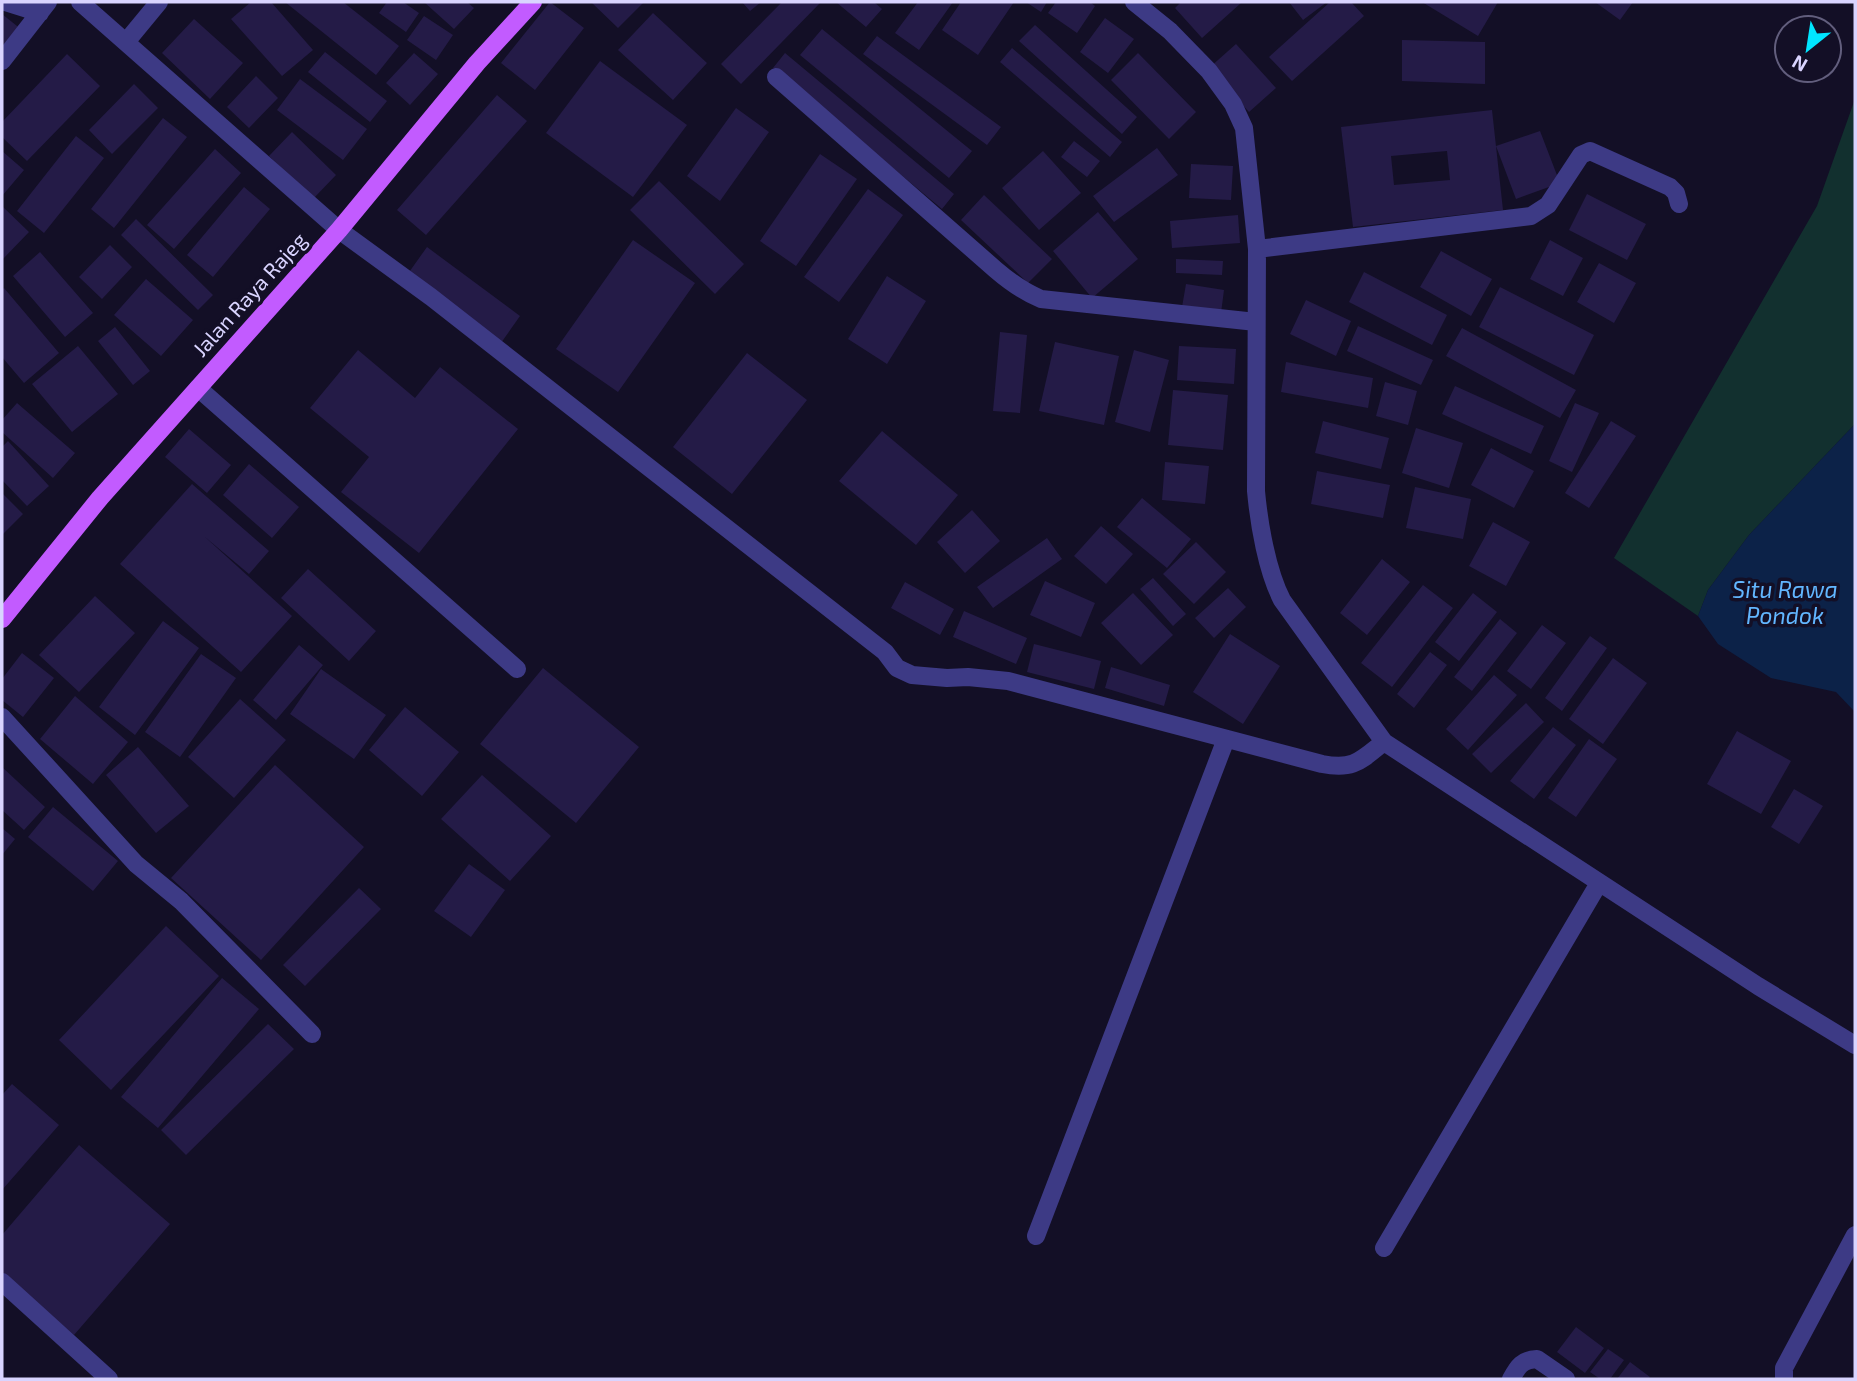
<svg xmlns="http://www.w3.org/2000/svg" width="1857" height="1381" viewBox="0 0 1857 1381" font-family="'Exo 2',sans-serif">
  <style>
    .green { fill: #12302f }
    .water { fill: #0c2248 }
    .building { fill: #241b47; fill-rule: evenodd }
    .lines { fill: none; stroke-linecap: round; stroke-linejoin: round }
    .minor { stroke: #3d3a85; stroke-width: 18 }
    .major { stroke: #c25bff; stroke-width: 18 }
    .labels { text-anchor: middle; stroke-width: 7; stroke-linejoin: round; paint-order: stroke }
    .street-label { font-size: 21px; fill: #d9d4ff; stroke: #130f26 }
    .water-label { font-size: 23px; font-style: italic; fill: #62b6ff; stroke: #130f26 }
  </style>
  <rect width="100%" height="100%" fill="#130f26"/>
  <path class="green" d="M 1855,99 L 1855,424 L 1749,535 L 1708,590 L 1698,616 L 1614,558 L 1817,206 Z"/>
  <path class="water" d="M 1855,424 L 1855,712 L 1836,692 L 1771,678 L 1718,644 L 1698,616 L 1708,590 L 1749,535 Z"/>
  <path class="building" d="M 251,2 L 271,2 L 313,50 L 282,76 L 231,19 Z
    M 285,2 L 343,2 L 399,46 L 376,75 Z
    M 387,2 L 403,2 L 419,13 L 406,32 L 379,13 Z
    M 424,2 L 467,2 L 474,8 L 454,29 Z
    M 550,2 L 584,28 L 535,90 L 501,63 Z
    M 591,2 L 644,2 L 618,28 Z
    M 742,2 L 761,2 L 750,11 Z
    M 782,2 L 820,3 L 741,84 L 721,64 Z
    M 836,2 L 874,2 L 882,9 L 866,27 Z
    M 918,2 L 953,2 L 919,50 L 895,33 Z
    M 961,2 L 1014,2 L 978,55 L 942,30 Z
    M 1026,2 L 1047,2 L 1041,12 Z
    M 1056,2 L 1090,2 L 1095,6 L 1077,33 L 1048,13 Z
    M 1181,2 L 1239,2 L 1241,3 L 1202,38 L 1175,8 Z
    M 1289,2 L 1327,2 L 1303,20 Z
    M 1330,2 L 1351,2 L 1364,16 L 1292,81 L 1269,57 Z
    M 1422,2 L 1498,2 L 1478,36 Z
    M 1595,2 L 1633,2 L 1620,20 Z
    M 653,13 L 707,63 L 673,100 L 618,50 Z
    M 2,14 L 22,30 L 2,55 Z
    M 424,16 L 453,35 L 436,60 L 407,40 Z
    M 1105,18 L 1134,39 L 1108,73 L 1080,52 Z
    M 194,19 L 243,63 L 210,99 L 162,53 Z
    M 1035,25 L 1137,117 L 1122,134 L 1019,41 Z
    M 822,29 L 972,151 L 949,178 L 800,55 Z
    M 877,36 L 1001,127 L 987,145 L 863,54 Z
    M 1402,40 L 1485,42 L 1485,84 L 1402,81 Z
    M 1236,44 L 1276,88 L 1249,112 L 1209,68 Z
    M 1012,48 L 1122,142 L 1110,157 L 1000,62 Z
    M 325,52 L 387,101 L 370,122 L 308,72 Z
    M 414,53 L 438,74 L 410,105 L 386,83 Z
    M 785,53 L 954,194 L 942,209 L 773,68 Z
    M 1138,53 L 1196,112 L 1169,139 L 1111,80 Z
    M 67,54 L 100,86 L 27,161 L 2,137 L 2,122 Z
    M 600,61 L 687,125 L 633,197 L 546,133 Z
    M 256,76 L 278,98 L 249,128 L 227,107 Z
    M 300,79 L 367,129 L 343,160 L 277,110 Z
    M 134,84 L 158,108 L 112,154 L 89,130 Z
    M 497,95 L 527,121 L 426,235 L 397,210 Z
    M 736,108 L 769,132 L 720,201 L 687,176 Z
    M 1492,110 L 1503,210 L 1353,227 L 1341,127 ZM 1447,151 L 1450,180 L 1394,185 L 1391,156 Z
    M 163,118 L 187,137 L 114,228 L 91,209 Z
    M 1540,131 L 1560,183 L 1516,199 L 1496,146 Z
    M 292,132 L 336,175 L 313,199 L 269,156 Z
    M 76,136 L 104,158 L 44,233 L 17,211 Z
    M 1074,141 L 1100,161 L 1087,177 L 1061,157 Z
    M 1157,148 L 1178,175 L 1114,222 L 1093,196 Z
    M 215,149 L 241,173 L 174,249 L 147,225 Z
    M 2,151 L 24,170 L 2,196 Z
    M 1043,151 L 1081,193 L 1039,230 L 1002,188 Z
    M 820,154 L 857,179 L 796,266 L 760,241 Z
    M 1191,164 L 1233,166 L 1231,200 L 1189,198 Z
    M 659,181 L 744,264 L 715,294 L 630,210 Z
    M 244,187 L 270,209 L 213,277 L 187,255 Z
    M 868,189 L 903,215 L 839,302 L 804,277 Z
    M 1587,194 L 1646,224 L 1627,260 L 1569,230 Z
    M 984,195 L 1052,259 L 1028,283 L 961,220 Z
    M 2,206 L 29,232 L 2,260 Z
    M 1098,212 L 1138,259 L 1092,298 L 1053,251 Z
    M 1238,215 L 1240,243 L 1172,248 L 1170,221 Z
    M 136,219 L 213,295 L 198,310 L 121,235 Z
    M 633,240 L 695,283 L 618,392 L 556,349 Z
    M 1550,240 L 1583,258 L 1563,296 L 1530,279 Z
    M 110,245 L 132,267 L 102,299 L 79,277 Z
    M 427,247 L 520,316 L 501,343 L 407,275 Z
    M 1441,251 L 1492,279 L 1471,316 L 1420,287 Z
    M 40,252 L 93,313 L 65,337 L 13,276 Z
    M 1176,259 L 1223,261 L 1222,275 L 1176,273 Z
    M 1599,263 L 1636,283 L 1614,323 L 1577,302 Z
    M 1364,272 L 1447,315 L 1432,345 L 1349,302 Z
    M 887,276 L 926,301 L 887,364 L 848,339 Z
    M 146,279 L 193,320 L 161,356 L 114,315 Z
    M 1186,284 L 1224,290 L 1221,313 L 1182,307 Z
    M 1500,287 L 1594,335 L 1574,375 L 1479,327 Z
    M 4,288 L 59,353 L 24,383 L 2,357 L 2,290 Z
    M 1306,300 L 1351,321 L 1336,356 L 1290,334 Z
    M 1358,326 L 1433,360 L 1421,385 L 1347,351 Z
    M 115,327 L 150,371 L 133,385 L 98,341 Z
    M 1462,328 L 1576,390 L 1560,418 L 1446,356 Z
    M 1000,332 L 1027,335 L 1020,413 L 993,411 Z
    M 1055,342 L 1119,356 L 1104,425 L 1039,411 Z
    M 78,346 L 118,394 L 72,432 L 32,384 Z
    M 1179,346 L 1236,349 L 1234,384 L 1177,380 Z
    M 358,350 L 415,398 L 440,367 L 518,429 L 419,553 L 341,492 L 369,457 L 310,408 Z
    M 1134,350 L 1169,360 L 1150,432 L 1115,422 Z
    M 747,353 L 807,400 L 732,494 L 673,447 Z
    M 1286,362 L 1373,378 L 1368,408 L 1281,392 Z
    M 1385,382 L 1417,391 L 1408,425 L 1376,416 Z
    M 1455,386 L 1544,426 L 1531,454 L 1442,414 Z
    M 1173,390 L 1228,395 L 1223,450 L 1168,445 Z
    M 17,403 L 75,453 L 53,478 L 2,432 L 2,420 Z
    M 1575,403 L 1599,413 L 1572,472 L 1549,461 Z
    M 1323,421 L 1389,438 L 1381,469 L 1315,453 Z
    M 1611,421 L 1636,436 L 1589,508 L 1565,493 Z
    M 1416,428 L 1463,443 L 1449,488 L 1402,473 Z
    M 189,429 L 231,465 L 207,493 L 165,457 Z
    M 882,431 L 958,495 L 916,545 L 839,481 Z
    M 8,441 L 49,486 L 27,506 L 2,480 L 2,447 Z
    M 1491,448 L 1534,471 L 1514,508 L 1471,485 Z
    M 1165,462 L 1209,466 L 1205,504 L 1162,500 Z
    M 249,464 L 299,507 L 272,538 L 223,495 Z
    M 1317,471 L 1390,485 L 1383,518 L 1311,504 Z
    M 192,484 L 269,551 L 249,574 L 205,537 L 292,616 L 241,672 L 120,564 Z
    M 1415,487 L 1471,499 L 1463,539 L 1406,528 Z
    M 2,493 L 23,514 L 3,534 L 2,533 Z
    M 1142,498 L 1191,539 L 1167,568 L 1117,527 Z
    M 972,510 L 1000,541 L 965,573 L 937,542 Z
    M 1493,522 L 1530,542 L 1506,586 L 1469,566 Z
    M 1101,526 L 1133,554 L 1106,584 L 1074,556 Z
    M 1047,538 L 1062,559 L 993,608 L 977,587 Z
    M 1196,542 L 1226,572 L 1194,604 L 1163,574 Z
    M 1382,559 L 1410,582 L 1367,635 L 1340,613 Z
    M 308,569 L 376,631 L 349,661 L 281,598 Z
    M 1153,578 L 1186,614 L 1173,626 L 1140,589 Z
    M 1045,581 L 1095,603 L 1081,637 L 1030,615 Z
    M 905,582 L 954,609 L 940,635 L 891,608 Z
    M 1423,585 L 1453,608 L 1392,687 L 1361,663 Z
    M 1228,588 L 1246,607 L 1214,638 L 1195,618 Z
    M 1133,593 L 1173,635 L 1141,665 L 1101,623 Z
    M 1473,593 L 1497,612 L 1459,661 L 1435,642 Z
    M 95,596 L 135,633 L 79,692 L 39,655 Z
    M 964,611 L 1027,638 L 1016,664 L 953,637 Z
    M 1500,619 L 1517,633 L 1472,691 L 1454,677 Z
    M 163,621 L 199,648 L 135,735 L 99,707 Z
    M 1542,625 L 1566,643 L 1531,689 L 1507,671 Z
    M 1230,634 L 1280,666 L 1243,724 L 1193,692 Z
    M 1590,636 L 1607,648 L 1562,711 L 1545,698 Z
    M 1034,644 L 1101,661 L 1094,689 L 1027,672 Z
    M 299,645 L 323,665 L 276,720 L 253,700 Z
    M 1430,652 L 1447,665 L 1414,708 L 1397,694 Z
    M 22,653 L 54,678 L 23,717 L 2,700 L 2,679 Z
    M 201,654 L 236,678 L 180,757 L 145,732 Z
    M 1613,658 L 1647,683 L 1603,744 L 1569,719 Z
    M 1111,667 L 1170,685 L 1164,706 L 1105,688 Z
    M 543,668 L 639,747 L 576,823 L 480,744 Z
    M 321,669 L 386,715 L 354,759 L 290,714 Z
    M 1494,675 L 1517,695 L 1468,750 L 1446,729 Z
    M 75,696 L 128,742 L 93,784 L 40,739 Z
    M 240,699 L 286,740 L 234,798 L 188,757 Z
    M 1526,703 L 1544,722 L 1491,773 L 1472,754 Z
    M 405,707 L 459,752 L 422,796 L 369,750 Z
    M 1553,727 L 1576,745 L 1534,799 L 1510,781 Z
    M 1737,731 L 1791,761 L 1761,814 L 1707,784 Z
    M 1589,739 L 1617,759 L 1576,817 L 1548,798 Z
    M 138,747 L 189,806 L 156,833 L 106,775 Z
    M 275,765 L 364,847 L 261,960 L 171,878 Z
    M 2,767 L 45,807 L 24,830 L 2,810 Z
    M 482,775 L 551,836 L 510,881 L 441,819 Z
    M 1794,789 L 1823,806 L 1799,844 L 1771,827 Z
    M 53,807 L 118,861 L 93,891 L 28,837 Z
    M 2,828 L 15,839 L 2,855 Z
    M 469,864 L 505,890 L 471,937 L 434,911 Z
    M 359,888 L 381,909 L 305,986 L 283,965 Z
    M 166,926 L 219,976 L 111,1090 L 59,1040 Z
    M 222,978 L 259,1009 L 158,1128 L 121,1097 Z
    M 268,1024 L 294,1049 L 186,1155 L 161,1130 Z
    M 12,1084 L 59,1125 L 2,1190 L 2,1095 Z
    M 79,1145 L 170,1224 L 74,1335 L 2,1273 L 2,1235 Z
    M 1576,1327 L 1604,1348 L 1585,1373 L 1557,1352 Z
    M 1608,1349 L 1624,1360 L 1610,1379 L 1600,1379 L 1590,1372 Z
    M 1630,1362 L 1650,1377 L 1648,1379 L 1617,1379 Z"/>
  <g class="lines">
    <path class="minor" d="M 5,2 L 40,13
      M 80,2 L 339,230 L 431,297 L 885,652 L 897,668 L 912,675 L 947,678 L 968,677 L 1008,681 L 1322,764 C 1354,770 1360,761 1384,742
      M 1134,2 L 1170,31 L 1209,71 L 1233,104 L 1244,128 L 1257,249 L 1256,491 C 1259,524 1267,571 1282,600 L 1384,742 L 1758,986 L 1855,1045
      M 126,42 L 159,2
      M 2,61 L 48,2
      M 776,77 L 996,270 C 1010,282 1024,292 1041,299 L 1256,322
      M 1257,249 L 1531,216 L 1548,205 L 1581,155 L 1590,151 L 1670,187 L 1676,193 L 1679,204
      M 198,388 L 517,669
      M 2,717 L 136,864 L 181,901 L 312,1034
      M 1036,1236 L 1226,739
      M 1384,1248 L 1599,883
      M 2,1282 L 109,1379
      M 1511,1379 C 1518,1366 1522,1360 1537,1359 L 1566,1379
      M 1784,1379 L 1784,1368 L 1855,1235"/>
    <path class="major" d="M 2,619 L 100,498 L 339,230 L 477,63 L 533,2"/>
  </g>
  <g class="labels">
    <g class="street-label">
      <text transform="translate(250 295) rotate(-48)" y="7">Jalan Raya Rajeg</text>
    </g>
    <g class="water-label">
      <text x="1785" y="598">Situ Rawa<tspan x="1785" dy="26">Pondok</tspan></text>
    </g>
  </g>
  <rect width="1857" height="1381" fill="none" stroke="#d9d4ff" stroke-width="7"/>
  <g transform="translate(1808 49) rotate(210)"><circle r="33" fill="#130f26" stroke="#625e7d" stroke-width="2"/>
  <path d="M0-5L12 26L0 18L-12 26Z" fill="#00e5ff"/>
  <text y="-10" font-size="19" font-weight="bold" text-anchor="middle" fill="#d9d4ff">N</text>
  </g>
</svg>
